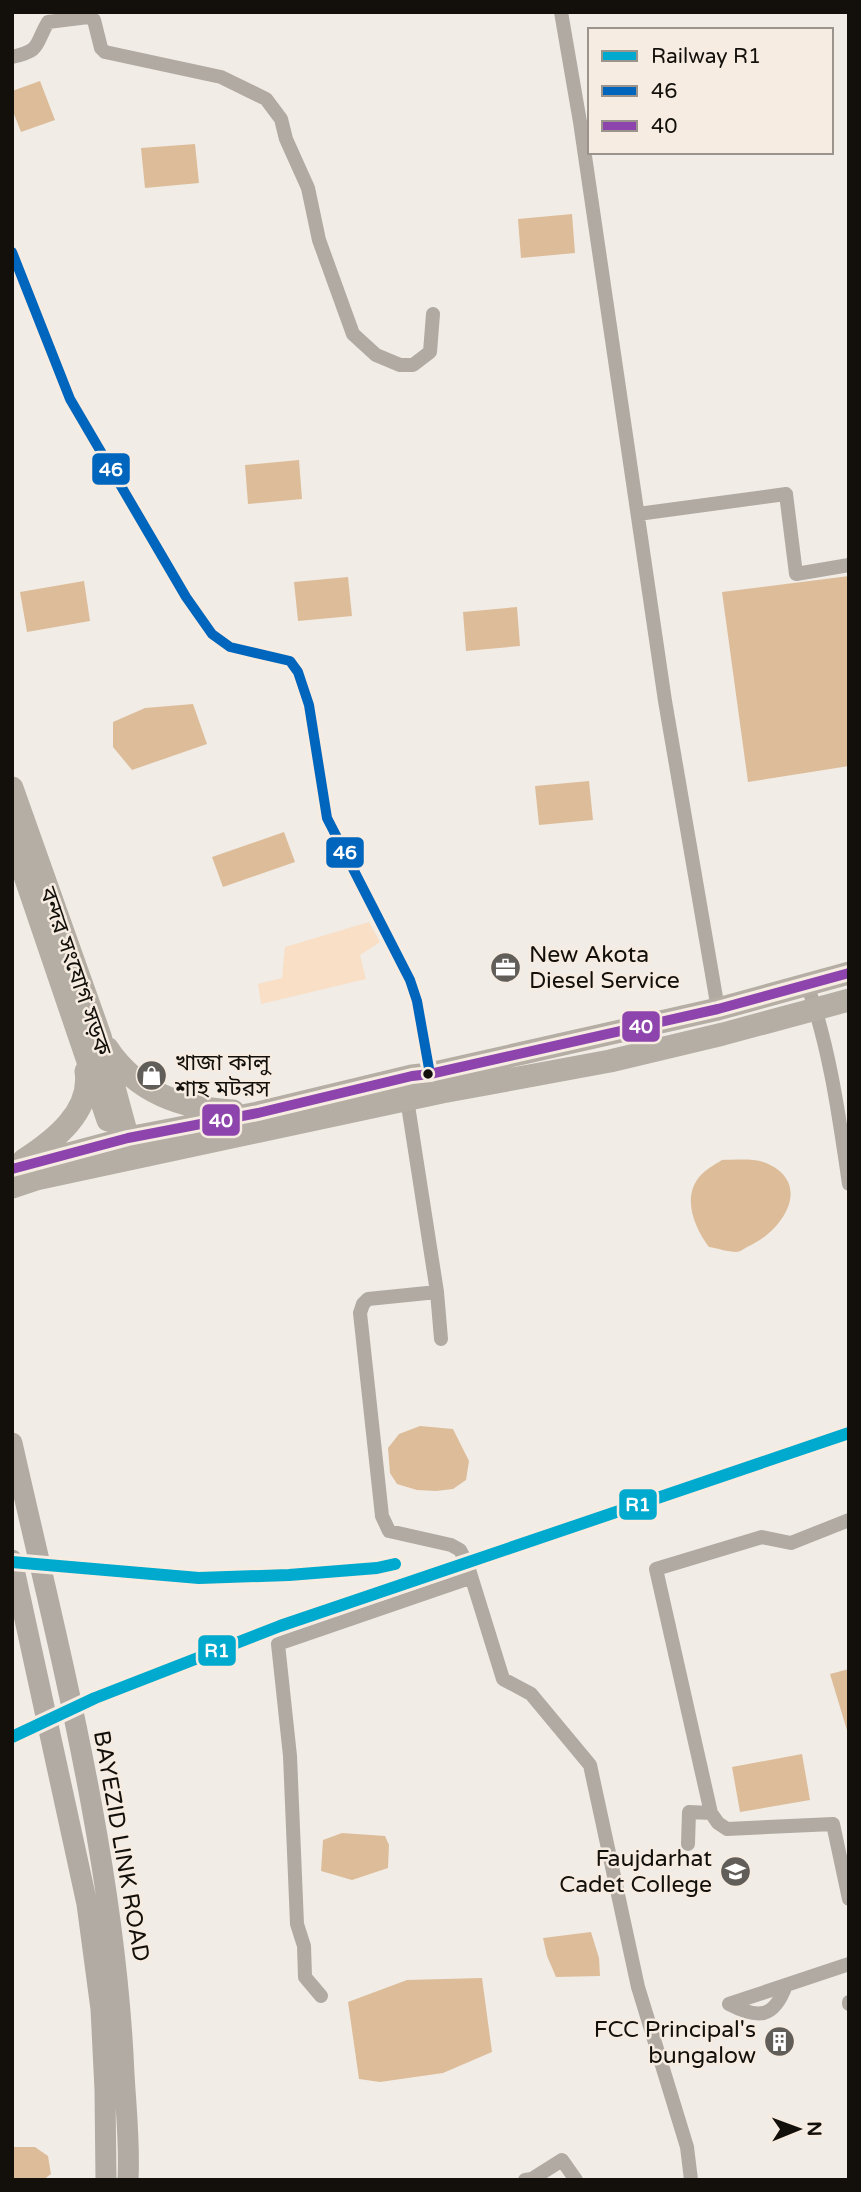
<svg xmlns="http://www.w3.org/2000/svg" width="861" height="2192" viewBox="0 0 861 2192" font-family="'Varela Round','Noto Sans Bengali',sans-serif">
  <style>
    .green { fill: #f8dfc5 }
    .water { fill: #ddbd99 }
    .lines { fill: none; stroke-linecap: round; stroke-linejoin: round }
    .minor { stroke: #b0aaa2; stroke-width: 14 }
    .primary { stroke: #b2aba3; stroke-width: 21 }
    .trunk { stroke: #b4aea4; stroke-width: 23 }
    .bus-1-casing { stroke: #f6ece1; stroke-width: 16 }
    .bus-2-casing { stroke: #f6ece1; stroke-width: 16 }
    .bus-1 { stroke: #0065bd; stroke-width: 10 }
    .bus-2 { stroke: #8e44ad; stroke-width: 10 }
    .rail-1-casing { stroke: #f6ece1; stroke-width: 18 }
    .rail-1 { stroke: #00a9ce; stroke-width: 12 }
    .bus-dot { fill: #13100c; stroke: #f6ece1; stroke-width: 2.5 }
    .labels { text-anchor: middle; stroke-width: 5; stroke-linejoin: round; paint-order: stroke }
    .poi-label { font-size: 23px; fill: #13100c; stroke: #f6ece1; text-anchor: start }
    .street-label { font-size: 23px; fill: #13100c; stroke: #f6ece1 }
    .line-badge { stroke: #f6ece1; stroke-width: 2.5 }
    .badge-label { font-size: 19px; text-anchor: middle; font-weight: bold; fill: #fff }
  </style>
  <rect width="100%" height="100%" fill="#f1ece6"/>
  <path class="green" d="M 369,922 L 380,942 L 360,955 L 366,979 L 261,1004 L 258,984 L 282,978 L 285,947 Z"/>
  <path class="water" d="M 40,81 L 55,120 L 21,132 L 12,109 L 12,91 Z
    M 195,144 L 199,183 L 145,188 L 141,148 Z
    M 572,214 L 575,253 L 521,258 L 518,219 Z
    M 299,460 L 302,499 L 248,504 L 245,465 Z
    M 849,576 L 849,766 L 748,782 L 722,592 Z
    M 348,577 L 352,616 L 298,621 L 294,582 Z
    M 84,581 L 90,621 L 27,632 L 20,592 Z
    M 517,607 L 520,646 L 466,651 L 463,612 Z
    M 193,704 L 207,744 L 132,770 L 113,747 L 113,722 L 145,708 Z
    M 589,781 L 593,820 L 539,825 L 535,786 Z
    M 284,832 L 295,862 L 223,887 L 212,857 Z
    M 722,1160 C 735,1160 754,1158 766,1163 C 813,1183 784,1229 751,1245 C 746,1247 741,1252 736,1252 C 728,1252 717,1248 709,1247 C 694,1227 680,1194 703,1173 C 708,1168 716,1164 722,1160 Z
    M 420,1426 L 453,1429 L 469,1461 L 466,1480 L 453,1489 L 436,1491 L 417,1490 L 397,1484 L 390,1473 L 388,1448 L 399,1434 Z
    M 849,1669 L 849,1737 L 830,1674 Z
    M 802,1754 L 810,1800 L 740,1812 L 732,1767 Z
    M 342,1833 L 385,1836 L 389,1845 L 388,1868 L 352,1880 L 321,1871 L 323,1840 Z
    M 591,1932 L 599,1958 L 600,1976 L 556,1977 L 547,1956 L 543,1938 Z
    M 482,1978 L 492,2052 L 443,2073 L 380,2082 L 359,2079 L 348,2002 L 407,1980 Z
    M 13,2147 L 35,2147 L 48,2156 L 51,2174 L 43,2180 L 12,2180 Z"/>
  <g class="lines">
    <path class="minor" d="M 561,12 L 580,122 L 665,701 L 718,1009
      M 12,57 C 42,50 34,46 48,22 L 88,17 L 94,20 L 101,48 L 105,52 L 221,77 L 266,99 L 281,119 L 286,139 L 308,188 L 319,240 L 353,334 L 376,355 L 400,365 L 413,365 L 430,352 L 433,314
      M 12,252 L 70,399 L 186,597 L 212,634 L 230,647 L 290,661 L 298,672 L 309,705 L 327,818 L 410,980 L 417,1001 L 430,1074
      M 638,514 L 786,494 L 796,574 L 849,565
      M 807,984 C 830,1049 839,1116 849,1184
      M 407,1099 L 437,1292 L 441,1339
      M 437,1292 L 368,1299 L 363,1304 L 360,1313 L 382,1516 L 389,1531 L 451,1545 L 460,1550 L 467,1563 L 503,1679 L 531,1694 L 590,1765 L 638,1987 L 687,2147 L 691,2180
      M 849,1520 L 791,1543 L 762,1537 L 656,1569 L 711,1813 L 718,1823 L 727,1829 L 833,1824 L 849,1899
      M 688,1844 L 689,1812 L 711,1813
      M 321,1996 L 305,1977 L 304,1946 L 297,1924 L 290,1756 L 278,1644 L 470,1578
      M 849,2002 L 849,2004
      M 729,2004 L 849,1964
      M 729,2004 C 758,2019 774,2019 786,1985
      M 525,2180 L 532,2179 L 562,2160 L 576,2180"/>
    <path class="primary" d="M 12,1443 C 59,1651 115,1861 124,2074 C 126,2109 130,2145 128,2180
      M 12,1560 L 87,1904 L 101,2009 L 105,2090 L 106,2180"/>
    <path class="trunk" d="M 12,788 L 100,1036 L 131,1150
      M 12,838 L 108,1120
      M 107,1048 C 137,1093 181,1108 233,1111
      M 24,1160 C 55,1140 92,1111 86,1071
      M 12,1169 L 128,1138 L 258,1113 L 412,1076 L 430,1074 L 718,1009 L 849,973
      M 12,1187 L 36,1179 L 442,1092 L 610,1061 L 723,1034 L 849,1000"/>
    <defs>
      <path id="bus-1" d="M 12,252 L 70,399 L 186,597 L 212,634 L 230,647 L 290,661 L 298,672 L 309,705 L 327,818 L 410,980 L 417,1001 L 430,1074"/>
      <path id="bus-2" d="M 12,1169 L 128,1138 L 258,1113 L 412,1076 L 430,1074 L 718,1009 L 849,973"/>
    </defs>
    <use href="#bus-1" class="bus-1-casing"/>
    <use href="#bus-2" class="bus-2-casing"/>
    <use href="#bus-1" class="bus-1"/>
    <use href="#bus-2" class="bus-2"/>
    <defs>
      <path id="rail-1" d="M 12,1562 L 199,1578 L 289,1575 L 377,1568 L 395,1564
        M 12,1737 L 95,1698 L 280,1626 L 849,1433"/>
    </defs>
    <use href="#rail-1" class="rail-1-casing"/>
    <use href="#rail-1" class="rail-1"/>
  </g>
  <defs>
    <symbol id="office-disc" viewBox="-11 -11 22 22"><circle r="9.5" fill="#615d58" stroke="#f6ece1"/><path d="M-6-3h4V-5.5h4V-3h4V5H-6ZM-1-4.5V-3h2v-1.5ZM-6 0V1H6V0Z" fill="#fff"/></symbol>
    <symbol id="shop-disc" viewBox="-11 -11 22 22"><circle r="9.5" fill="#615d58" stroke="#f6ece1"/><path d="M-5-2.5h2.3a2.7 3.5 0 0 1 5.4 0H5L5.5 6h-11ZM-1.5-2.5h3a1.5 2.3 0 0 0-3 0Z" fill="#fff"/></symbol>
    <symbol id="university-disc" viewBox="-11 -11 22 22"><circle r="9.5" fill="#615d58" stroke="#f6ece1"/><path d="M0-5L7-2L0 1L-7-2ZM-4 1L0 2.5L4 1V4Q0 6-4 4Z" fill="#fff"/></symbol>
    <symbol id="building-disc" viewBox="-11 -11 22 22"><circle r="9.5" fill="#615d58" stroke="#f6ece1"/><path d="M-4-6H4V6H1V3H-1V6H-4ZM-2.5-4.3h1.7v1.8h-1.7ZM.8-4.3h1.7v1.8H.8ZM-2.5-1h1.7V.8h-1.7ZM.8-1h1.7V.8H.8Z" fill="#fff"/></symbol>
  </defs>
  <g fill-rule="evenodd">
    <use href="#office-disc" x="488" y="950" width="35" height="35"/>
    <use href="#shop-disc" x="134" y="1058" width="35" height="35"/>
    <use href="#university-disc" x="718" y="1854" width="35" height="35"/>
    <use href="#building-disc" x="762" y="2024" width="35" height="35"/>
  </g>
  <circle class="bus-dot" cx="428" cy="1074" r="6"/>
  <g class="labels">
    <g class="poi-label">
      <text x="529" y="962">New Akota<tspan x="529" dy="26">Diesel Service</tspan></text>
      <text x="175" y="1070">খাজা কালু<tspan x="175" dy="26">শাহ মটরস</tspan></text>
      <text x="712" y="1866" text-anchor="end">Faujdarhat<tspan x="712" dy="26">Cadet College</tspan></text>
      <text x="756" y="2037" text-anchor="end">FCC Principal's<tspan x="756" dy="26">bungalow</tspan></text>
    </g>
    <g class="street-label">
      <text transform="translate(76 971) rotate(71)" y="8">বন্দর সংযোগ সড়ক</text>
      <text transform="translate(122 1846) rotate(80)" y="8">BAYEZID LINK ROAD</text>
    </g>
  </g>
  <g class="line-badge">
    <rect x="91" y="452" width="40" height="34" rx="7" fill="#0065bd"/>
    <rect x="325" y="836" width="40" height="33" rx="7" fill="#0065bd"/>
    <rect x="621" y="1010" width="40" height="33" rx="7" fill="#8e44ad"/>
    <rect x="201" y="1103" width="40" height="34" rx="7" fill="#8e44ad"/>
    <rect x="618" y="1488" width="40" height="33" rx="7" fill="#00a9ce"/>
    <rect x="197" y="1634" width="40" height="33" rx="7" fill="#00a9ce"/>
  </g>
  <g class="badge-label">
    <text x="111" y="476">46</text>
    <text x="345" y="859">46</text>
    <text x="641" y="1033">40</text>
    <text x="221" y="1127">40</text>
    <text x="638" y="1511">R1</text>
    <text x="217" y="1657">R1</text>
  </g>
  <rect width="861" height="2192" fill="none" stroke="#13100c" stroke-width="28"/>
  <rect x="588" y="28" width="245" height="126" fill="#f6ece1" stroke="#9b948c" stroke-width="2"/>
  <rect x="602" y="51" width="35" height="10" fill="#00a9ce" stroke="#9b948c" stroke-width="2"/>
  <text x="651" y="63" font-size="21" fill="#13100c">Railway R1</text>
  <rect x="602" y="86" width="35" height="10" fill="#0065bd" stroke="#9b948c" stroke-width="2"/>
  <text x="651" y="98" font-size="21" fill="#13100c">46</text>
  <rect x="602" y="121" width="35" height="10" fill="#8e44ad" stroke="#9b948c" stroke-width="2"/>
  <text x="651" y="133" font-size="21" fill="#13100c">40</text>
  <g transform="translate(798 2129) rotate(89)" stroke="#f6ece1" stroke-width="5" paint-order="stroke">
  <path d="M0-5L12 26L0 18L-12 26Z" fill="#13100c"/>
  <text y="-10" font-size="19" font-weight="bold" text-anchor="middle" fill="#13100c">N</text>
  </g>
</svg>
